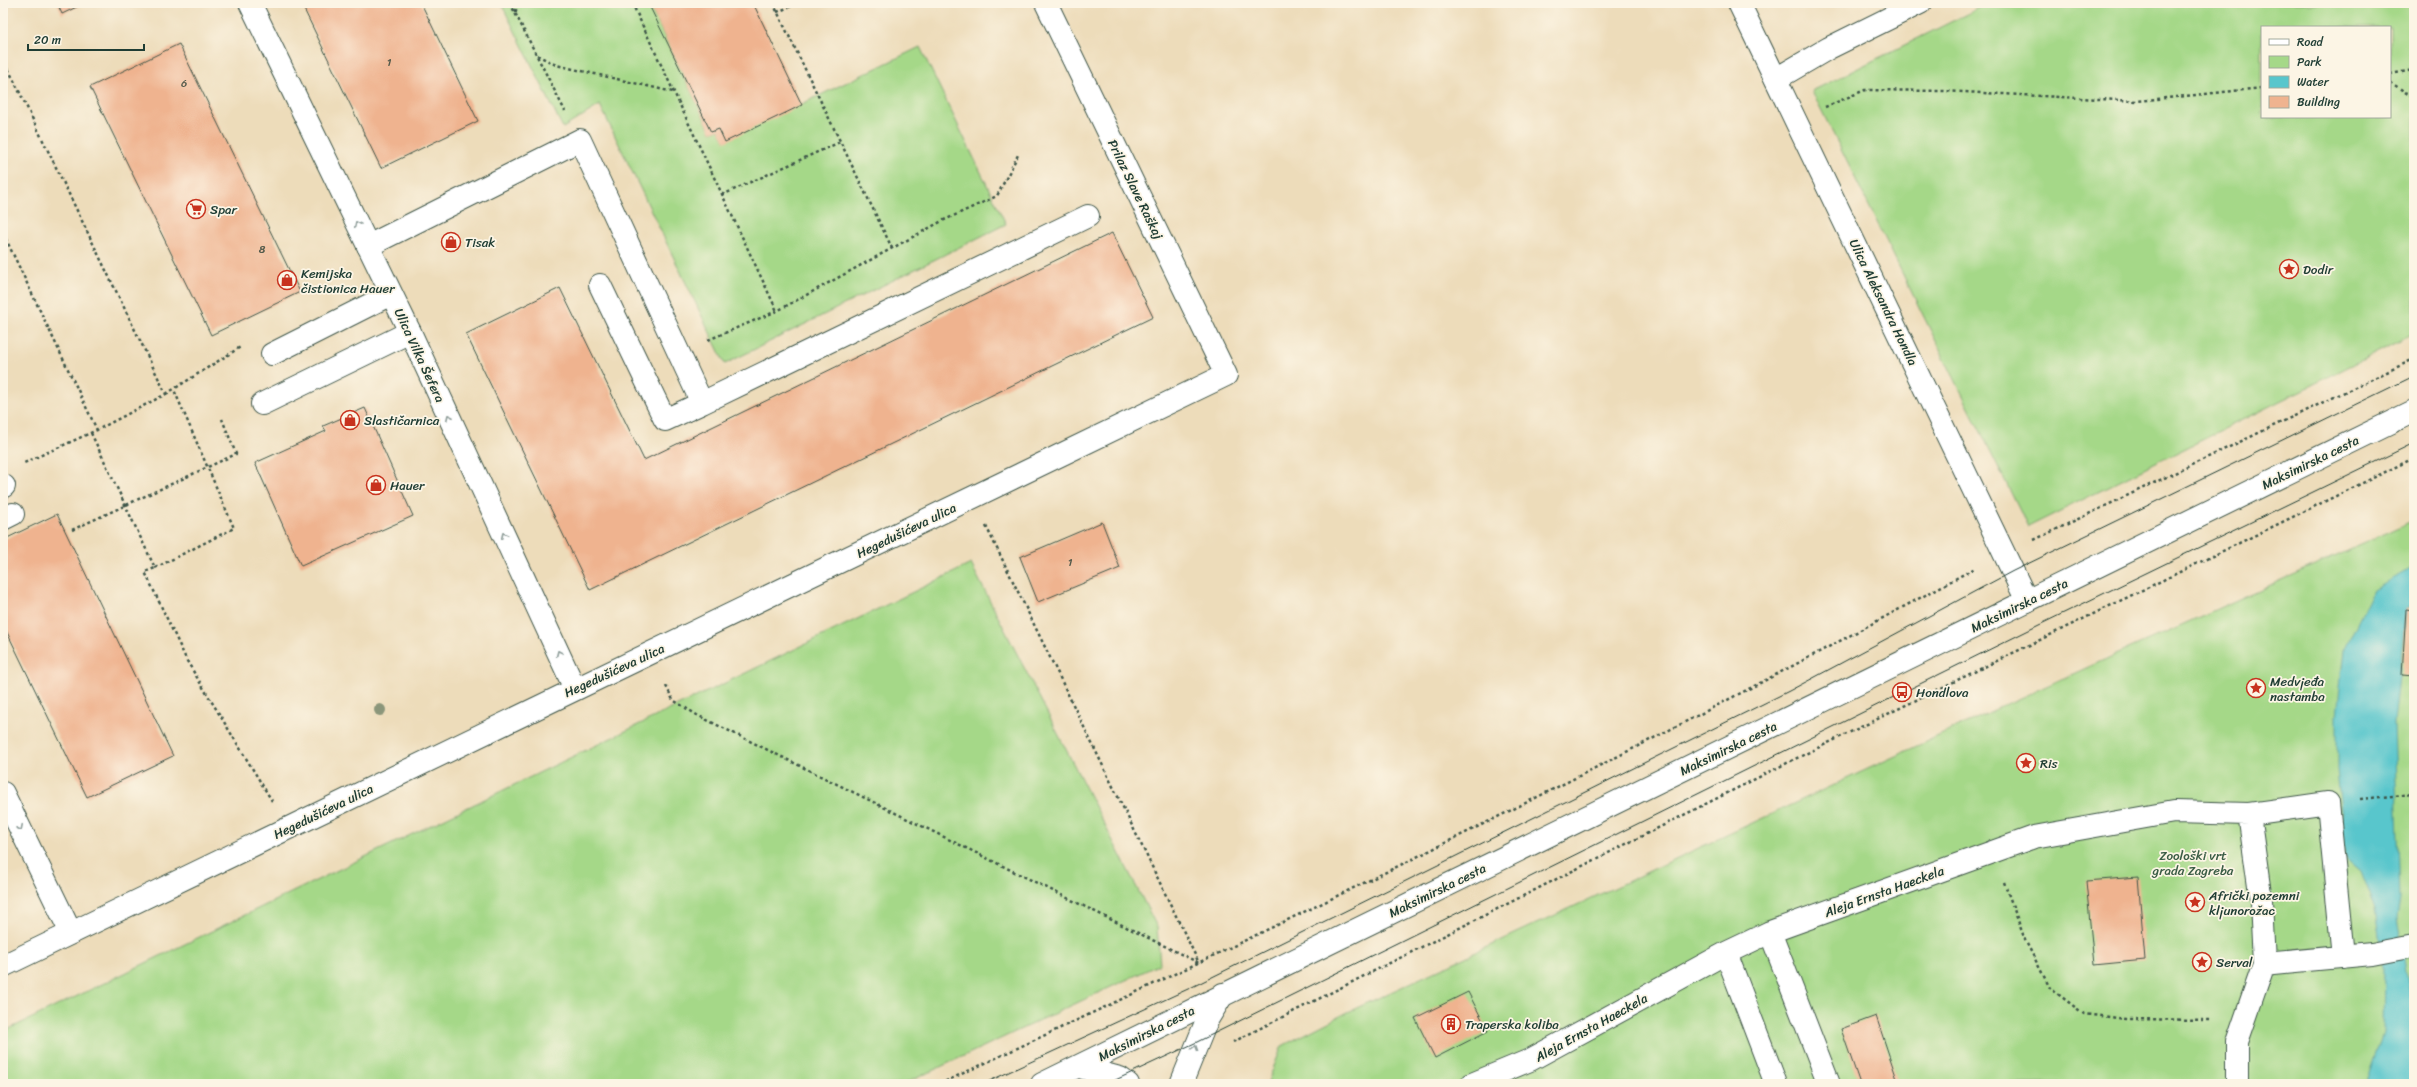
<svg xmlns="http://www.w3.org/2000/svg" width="2417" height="1087" viewBox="0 0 2417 1087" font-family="Sriracha,sans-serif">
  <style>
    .green { fill: #a5d888; stroke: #628a5e; fill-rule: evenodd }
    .water { fill: #58c6cc; stroke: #3c8280 }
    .building { fill: #efb38f }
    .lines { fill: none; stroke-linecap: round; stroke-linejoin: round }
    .service-casing { stroke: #3e5548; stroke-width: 24 }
    .minor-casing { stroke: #3e5548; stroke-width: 24 }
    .secondary-casing { stroke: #3e5548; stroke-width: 24 }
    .path { stroke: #3e5548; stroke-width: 2.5; stroke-dasharray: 3 3; stroke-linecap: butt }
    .service { stroke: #fff; stroke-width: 22 }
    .minor { stroke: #fff; stroke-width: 22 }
    .secondary { stroke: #fff; stroke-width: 22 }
    .tram { stroke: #1f3d34; stroke-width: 1 }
    .tree { fill: #8b967a }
    .oneway { stroke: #8f9e9a }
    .labels { text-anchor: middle; stroke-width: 3.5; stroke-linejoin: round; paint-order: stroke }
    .number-label { font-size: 11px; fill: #535a4b }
    .street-label { font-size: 13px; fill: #1f3d34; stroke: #fcf5e5 }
    .poi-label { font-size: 13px; fill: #1f3d34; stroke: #fcf5e5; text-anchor: start }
    .park-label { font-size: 13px; fill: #3a5c45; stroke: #fcf5e5 }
  </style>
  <rect width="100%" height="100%" fill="#fcf5e5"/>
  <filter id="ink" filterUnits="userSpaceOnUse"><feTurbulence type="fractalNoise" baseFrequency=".025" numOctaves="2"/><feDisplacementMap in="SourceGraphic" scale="8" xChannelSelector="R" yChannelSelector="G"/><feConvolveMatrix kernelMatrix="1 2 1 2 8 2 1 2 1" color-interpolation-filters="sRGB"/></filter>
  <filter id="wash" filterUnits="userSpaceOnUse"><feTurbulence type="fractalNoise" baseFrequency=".012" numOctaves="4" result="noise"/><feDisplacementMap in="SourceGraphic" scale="16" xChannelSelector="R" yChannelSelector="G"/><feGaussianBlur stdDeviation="0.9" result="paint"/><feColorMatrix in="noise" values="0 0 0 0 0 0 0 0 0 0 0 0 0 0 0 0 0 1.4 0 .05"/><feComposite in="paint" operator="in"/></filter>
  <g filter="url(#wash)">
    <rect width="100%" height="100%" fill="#eddcba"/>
    <path class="green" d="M 501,3 L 648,3 L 711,132 L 719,129 L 725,141 L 920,47 L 1006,224 L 725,364 L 600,105 L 563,128 Z
      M 1989,3 L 2414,3 L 2414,334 L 2028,527 L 1812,91 ZM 2262,27 L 2390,27 L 2390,117 L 2262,117 Z
      M 2414,520 L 2414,1084 L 1267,1084 L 1282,1046 L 1348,1012 L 2011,702 Z
      M 971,564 L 1157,927 L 1160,964 L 904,1084 L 6,1084 L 3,1078 L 3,1032 Z"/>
    <path class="water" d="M 2414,566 L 2414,604 L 2406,609 L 2394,724 L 2400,898 L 2397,919 L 2412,1003 L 2414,1002 L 2414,1084 L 2365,1084 L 2383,1032 L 2384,968 L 2375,910 L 2360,871 L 2346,859 L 2337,771 L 2337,715 L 2344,650 L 2374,589 Z"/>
    <g id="blocks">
      <path class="building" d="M 57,3 L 85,3 L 62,14 Z
        M 301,3 L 421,3 L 478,121 L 381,168 Z
        M 648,3 L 753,3 L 802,105 L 725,142 L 719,129 L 711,132 Z
        M 179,44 L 300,292 L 211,335 L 90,87 Z
        M 1112,233 L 1153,317 L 590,590 L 466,334 L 560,288 L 644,460 Z
        M 365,408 L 413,516 L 301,566 L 255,463 L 326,431 L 323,426 Z
        M 57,514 L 173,756 L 87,797 L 3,624 L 3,540 Z
        M 1102,522 L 1120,568 L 1038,602 L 1020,557 Z
        M 2406,609 L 2414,610 L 2414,676 L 2402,675 Z
        M 2138,877 L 2145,960 L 2094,965 L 2086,881 Z
        M 1468,992 L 1488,1031 L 1435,1058 L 1415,1018 Z
        M 1876,1016 L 1898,1082 L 1893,1084 L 1860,1084 L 1841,1029 Z"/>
    </g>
  </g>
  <g filter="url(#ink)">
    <use href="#blocks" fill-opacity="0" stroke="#3e5548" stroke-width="1"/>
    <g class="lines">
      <defs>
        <path id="service" d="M 1776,79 L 1829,48 L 1920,3
          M 368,246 L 580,140 L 702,403 L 1088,216
          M 600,285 L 665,420 L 702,403
          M 272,354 L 391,294
          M 262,404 L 410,332
          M 3,486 L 4,486
          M 3,519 L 13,514
          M 1770,932 L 1829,1084
          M 1726,953 L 1776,1084
          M 2264,964 L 2372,954 L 2414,946
          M 1472,1084 L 1530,1060 L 1726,953 L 1770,932 L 2034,837 L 2174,812 L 2249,814 L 2328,803 L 2343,957
          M 2237,1084 L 2237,1042 L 2264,964 L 2261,901 L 2249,814"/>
        <path id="minor" d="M 250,3 L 410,332 L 575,689
          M 1739,3 L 2027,601
          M 3,793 L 71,933
          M 3,966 L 1226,375 L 1046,3
          M 1079,1067 L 1120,1078 L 1128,1084
          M 1181,1084 L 1207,1020 L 1223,994"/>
        <path id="secondary" d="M 1042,1084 L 2414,411"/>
      </defs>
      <use href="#service" class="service-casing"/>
      <use href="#minor" class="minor-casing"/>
      <use href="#secondary" class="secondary-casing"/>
      <path class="path" d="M 510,3 L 565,111
        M 516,3 L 516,13
        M 632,3 L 777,311
        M 773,3 L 892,248
        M 777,12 L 799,3
        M 537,55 L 556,65 L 673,92
        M 3,58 L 166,394 L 97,430 L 24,463
        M 2390,74 L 2414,70
        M 2390,82 L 2414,98
        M 1825,107 L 1865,90 L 1944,91 L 2138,101 L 2262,88
        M 722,195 L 840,142
        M 3,233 L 97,430
        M 708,340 L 777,311 L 942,221 L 997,196 L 1019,153
        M 166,394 L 242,346
        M 91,433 L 155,568 L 145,572 L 187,661 L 272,801
        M 986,526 L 1199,963
        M 72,530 L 236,454 L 222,419
        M 2034,540 L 2414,359
        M 155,568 L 234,528 L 174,390
        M 666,686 L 673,700 L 697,715 L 1199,963
        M 2360,799 L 2414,794
        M 2004,882 L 2025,940 L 2050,988 L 2084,1014 L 2125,1019 L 2211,1020
        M 1233,1042 L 1793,760 L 2414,458
        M 940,1084 C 1290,922 1637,753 1975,568"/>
      <use href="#service" class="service"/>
      <use href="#minor" class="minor"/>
      <use href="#secondary" class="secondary"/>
      <path class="tram" d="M 983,1084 L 1188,989 L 1789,691 L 2013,571 L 2414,376
        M 1107,1084 L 1197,1042 L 2039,625 L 2414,443"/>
    </g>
    <circle class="tree" cx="380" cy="710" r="6"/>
    <defs><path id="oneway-chevron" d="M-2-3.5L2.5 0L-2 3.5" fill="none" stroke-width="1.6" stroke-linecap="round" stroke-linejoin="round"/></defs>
    <g class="oneway">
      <use href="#oneway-chevron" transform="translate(357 224) rotate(-116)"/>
      <use href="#oneway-chevron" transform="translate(449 417) rotate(-115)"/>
      <use href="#oneway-chevron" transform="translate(504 535) rotate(-115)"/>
      <use href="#oneway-chevron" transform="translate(559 653) rotate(-114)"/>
      <use href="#oneway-chevron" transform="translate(20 828) rotate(64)"/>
      <use href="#oneway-chevron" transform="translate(1195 1048) rotate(-71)"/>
    </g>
  </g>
  <defs>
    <symbol id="supermarket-ring" viewBox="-11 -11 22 22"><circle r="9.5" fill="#fcf5e5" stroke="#c8321e" stroke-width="1.5"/><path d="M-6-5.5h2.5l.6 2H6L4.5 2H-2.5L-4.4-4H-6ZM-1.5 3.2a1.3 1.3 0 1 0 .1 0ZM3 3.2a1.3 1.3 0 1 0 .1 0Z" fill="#c8321e"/></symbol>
    <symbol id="shop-ring" viewBox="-11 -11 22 22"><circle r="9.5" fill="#fcf5e5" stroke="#c8321e" stroke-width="1.5"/><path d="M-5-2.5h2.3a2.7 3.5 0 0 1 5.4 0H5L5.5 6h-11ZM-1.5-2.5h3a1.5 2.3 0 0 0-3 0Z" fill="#c8321e"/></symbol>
    <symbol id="sight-ring" viewBox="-11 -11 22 22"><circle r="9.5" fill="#fcf5e5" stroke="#c8321e" stroke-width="1.5"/><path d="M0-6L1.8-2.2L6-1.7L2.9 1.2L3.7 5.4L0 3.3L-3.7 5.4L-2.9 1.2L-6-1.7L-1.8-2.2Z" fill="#c8321e"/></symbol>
    <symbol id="bus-ring" viewBox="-11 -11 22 22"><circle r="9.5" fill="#fcf5e5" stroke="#c8321e" stroke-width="1.5"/><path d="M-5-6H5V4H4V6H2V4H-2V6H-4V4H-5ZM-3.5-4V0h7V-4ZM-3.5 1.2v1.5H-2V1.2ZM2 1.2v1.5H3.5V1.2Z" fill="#c8321e"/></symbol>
    <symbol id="building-ring" viewBox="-11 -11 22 22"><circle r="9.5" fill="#fcf5e5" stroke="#c8321e" stroke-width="1.5"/><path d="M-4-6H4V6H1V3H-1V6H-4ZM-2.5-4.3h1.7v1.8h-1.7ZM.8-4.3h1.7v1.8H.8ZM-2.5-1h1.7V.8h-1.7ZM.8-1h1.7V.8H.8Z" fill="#c8321e"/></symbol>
  </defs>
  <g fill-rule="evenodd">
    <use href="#supermarket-ring" x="185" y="198" width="22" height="22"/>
    <use href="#shop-ring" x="440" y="231" width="22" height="22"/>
    <use href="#sight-ring" x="2278" y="258" width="22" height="22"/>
    <use href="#shop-ring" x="276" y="269" width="22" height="22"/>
    <use href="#shop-ring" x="339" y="409" width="22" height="22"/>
    <use href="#shop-ring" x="365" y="474" width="22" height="22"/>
    <use href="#sight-ring" x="2245" y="677" width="22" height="22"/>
    <use href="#bus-ring" x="1891" y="681" width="22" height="22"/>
    <use href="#sight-ring" x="2015" y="752" width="22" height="22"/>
    <use href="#sight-ring" x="2184" y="891" width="22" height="22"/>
    <use href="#sight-ring" x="2191" y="951" width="22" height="22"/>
    <use href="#building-ring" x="1440" y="1013" width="22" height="22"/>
  </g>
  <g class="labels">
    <g class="number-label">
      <text x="389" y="66">1</text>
      <text x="184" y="87">6</text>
      <text x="262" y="253">8</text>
      <text x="1070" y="566">1</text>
    </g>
    <g class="street-label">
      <text transform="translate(1136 189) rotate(64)" y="5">Prilaz Slave Raškaj</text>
      <text transform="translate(1884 302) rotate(64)" y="5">Ulica Aleksandra Hondla</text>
      <text transform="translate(420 355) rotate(65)" y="5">Ulica Vilka Šefera</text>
      <text transform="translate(2310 462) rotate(-26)" y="5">Maksimirska cesta</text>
      <text transform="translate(906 530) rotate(-26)" y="5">Hegedušićeva ulica</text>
      <text transform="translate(2019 605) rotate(-26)" y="5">Maksimirska cesta</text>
      <text transform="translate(614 670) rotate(-25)" y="5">Hegedušićeva ulica</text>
      <text transform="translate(1728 748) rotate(-26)" y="5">Maksimirska cesta</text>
      <text transform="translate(323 811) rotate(-26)" y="5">Hegedušićeva ulica</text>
      <text transform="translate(1437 890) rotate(-26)" y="5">Maksimirska cesta</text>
      <text transform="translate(1884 891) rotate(-20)" y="5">Aleja Ernsta Haeckela</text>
      <text transform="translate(1591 1027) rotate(-29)" y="5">Aleja Ernsta Haeckela</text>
      <text transform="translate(1146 1033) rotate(-27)" y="5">Maksimirska cesta</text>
    </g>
    <g class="poi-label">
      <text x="210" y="214">Spar</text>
      <text x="465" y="247">Tisak</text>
      <text x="2303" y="274">Dodir</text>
      <text x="301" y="278">Kemijska<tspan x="301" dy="15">čistionica Hauer</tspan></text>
      <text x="364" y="425">Slastičarnica</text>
      <text x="390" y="490">Hauer</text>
      <text x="2270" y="686">Medvjeđa<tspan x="2270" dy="15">nastamba</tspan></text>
      <text x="1916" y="697">Hondlova</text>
      <text x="2040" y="768">Ris</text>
      <text x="2209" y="900">Afrički pozemni<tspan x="2209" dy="15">kljunorožac</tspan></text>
      <text x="2216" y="967">Serval</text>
      <text x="1465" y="1029">Traperska koliba</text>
    </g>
    <g class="park-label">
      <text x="2193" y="860">Zoološki vrt<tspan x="2193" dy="15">grada Zagreba</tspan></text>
    </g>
  </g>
  <rect width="2417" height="1087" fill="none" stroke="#fcf5e5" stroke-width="16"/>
  <rect x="2261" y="26" width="130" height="92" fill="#fcf5e5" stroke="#a4ab9e"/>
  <rect x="2269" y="39" width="20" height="6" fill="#ffffff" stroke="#a4ab9e"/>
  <text x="2297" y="46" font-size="12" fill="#1f3d34">Road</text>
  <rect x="2269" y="56" width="20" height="12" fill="#a5d888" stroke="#a4ab9e"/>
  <text x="2297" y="66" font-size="12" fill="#1f3d34">Park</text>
  <rect x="2269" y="76" width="20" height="12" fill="#58c6cc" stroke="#a4ab9e"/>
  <text x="2297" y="86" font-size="12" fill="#1f3d34">Water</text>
  <rect x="2269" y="96" width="20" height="12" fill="#efb38f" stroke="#a4ab9e"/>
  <text x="2297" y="106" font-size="12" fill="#1f3d34">Building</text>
  <path d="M28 44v6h116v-6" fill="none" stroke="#1f3d34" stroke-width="2"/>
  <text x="34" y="44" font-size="12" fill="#1f3d34" stroke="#fcf5e5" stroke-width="3" paint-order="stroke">20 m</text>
</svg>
